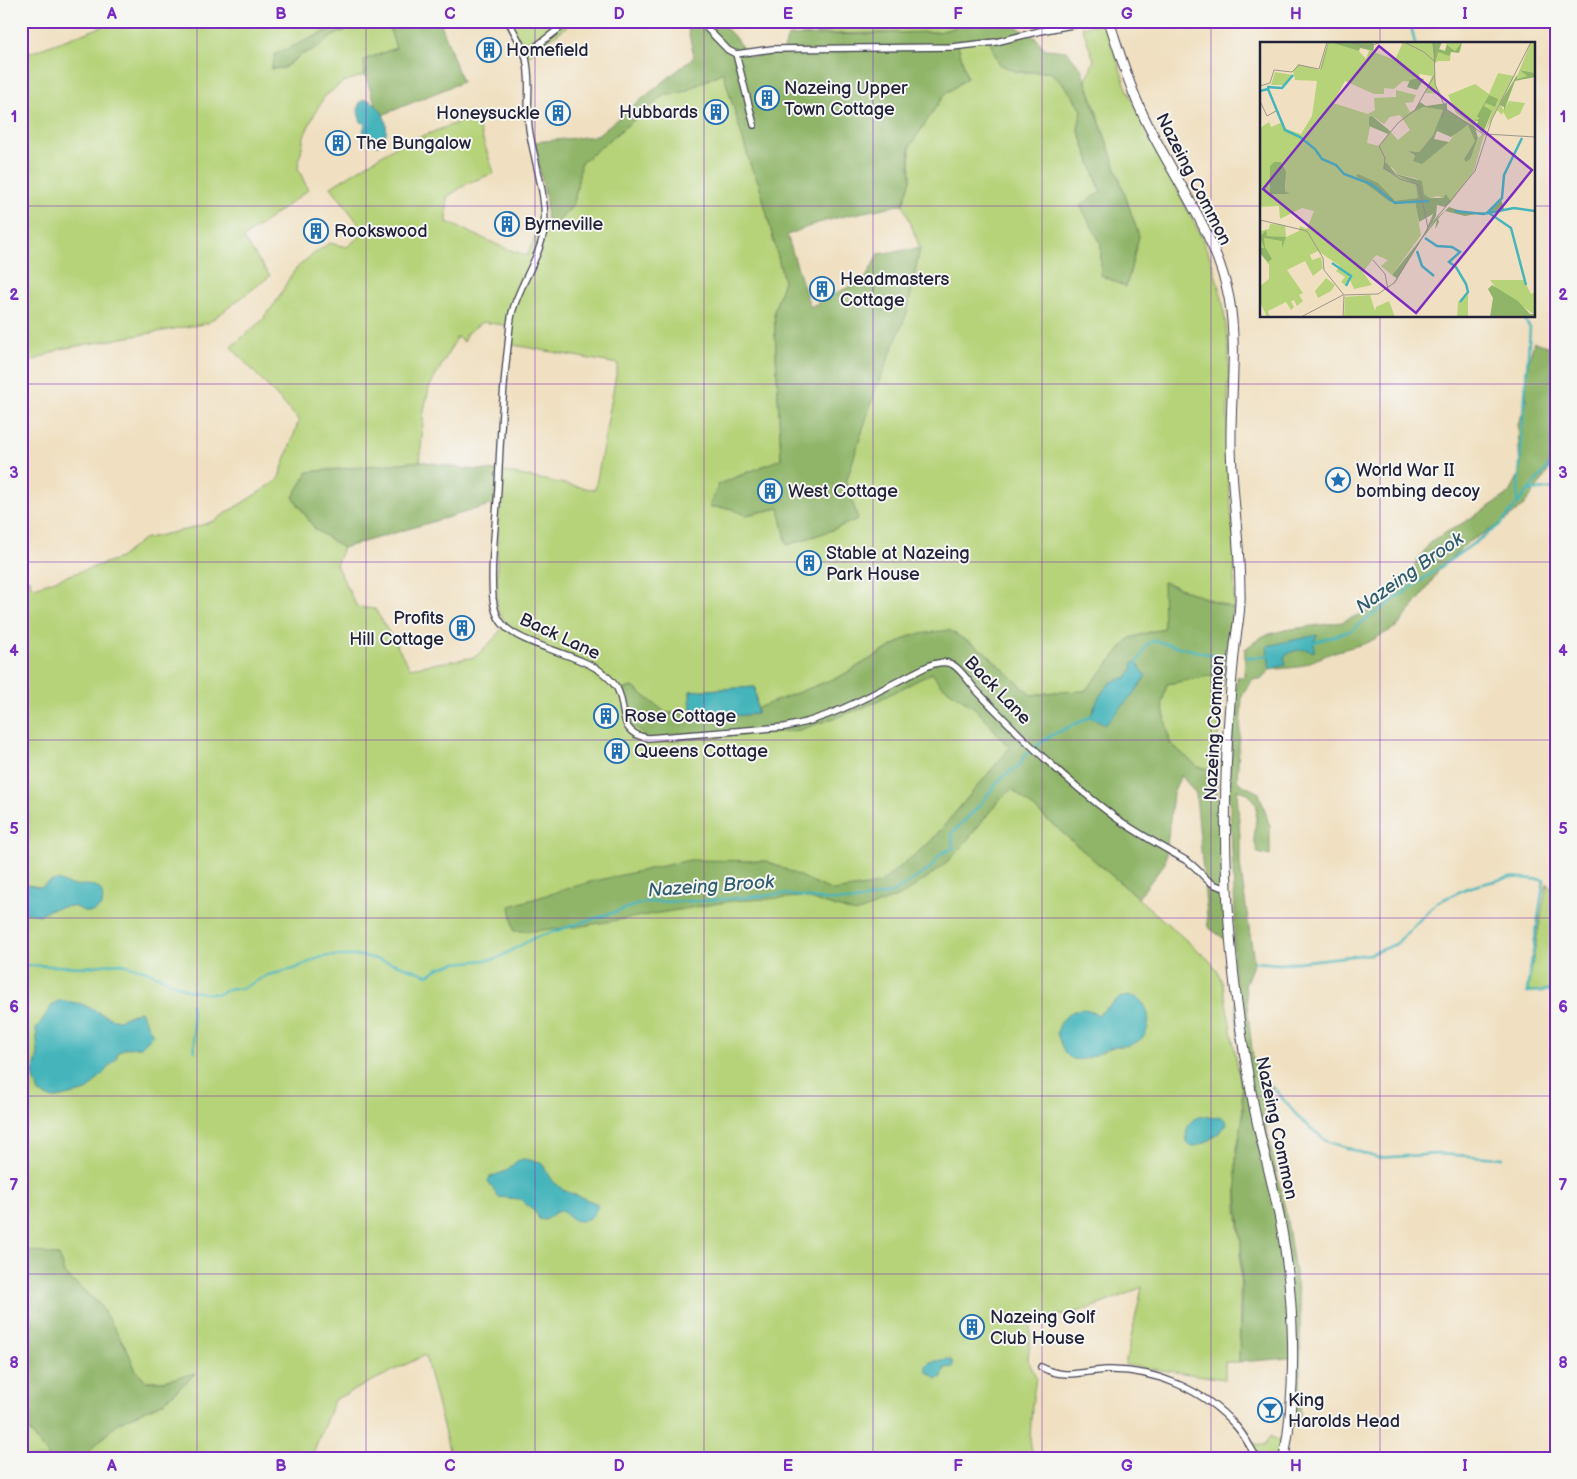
<svg xmlns="http://www.w3.org/2000/svg" width="1577" height="1479" viewBox="0 0 1577 1479" font-family="'Balsamiq Sans',sans-serif">
  <style>
    .green { fill: #b6d379; stroke: #6c7a5a; fill-rule: evenodd }
    .forest { fill: #90b569; stroke: #596c52 }
    .water { fill: #45b5bb; stroke: #346c7b }
    .lines { fill: none; stroke-linecap: round; stroke-linejoin: round }
    .stream { stroke: #45b5bb; stroke-width: 2.5 }
    .street-casing { stroke: #413e4f; stroke-width: 8 }
    .secondary-casing { stroke: #413e4f; stroke-width: 11 }
    .street { stroke: #fff; stroke-width: 5.5 }
    .secondary { stroke: #fff; stroke-width: 9 }
    .grid { fill: none; stroke: #7b2cbf; stroke-width: 1; stroke-opacity: 0.55 }
    .labels { text-anchor: middle; stroke-width: 4; stroke-linejoin: round; paint-order: stroke }
    .poi-label { font-size: 18px; fill: #22223b; stroke: #f6f6f2; text-anchor: start }
    .street-label { font-size: 18px; fill: #22223b; stroke: #f6f6f2 }
    .water-label { font-size: 19px; font-style: italic; fill: #305d6e; stroke: #f6f6f2 }
    .inset-river { fill: none; stroke: #45b5bb; stroke-width: 2.5 }
    .inset-road { fill: none; stroke: #9e948b; stroke-width: 1 }
    .view { fill: #7b2cbf; fill-opacity: 0.15; stroke: #7b2cbf; stroke-width: 2.5 }
    .inset-edge { fill: none; stroke: #22223b; stroke-width: 2.5 }
    .neatline { fill: none; stroke: #7b2cbf; stroke-width: 2 }
    .grid-label { font-size: 16px; text-anchor: middle; font-weight: bold; fill: #7b2cbf }
  </style>
  <rect width="100%" height="100%" fill="#f6f6f2"/>
  <filter id="ink" filterUnits="userSpaceOnUse"><feTurbulence type="fractalNoise" baseFrequency=".02" numOctaves="2"/><feDisplacementMap in="SourceGraphic" scale="10" xChannelSelector="R" yChannelSelector="G"/><feConvolveMatrix kernelMatrix="1 2 1 2 8 2 1 2 1" color-interpolation-filters="sRGB"/></filter>
  <filter id="wash" filterUnits="userSpaceOnUse"><feTurbulence type="fractalNoise" baseFrequency=".0096" numOctaves="4" result="noise"/><feDisplacementMap in="SourceGraphic" scale="20" xChannelSelector="R" yChannelSelector="G"/><feGaussianBlur stdDeviation="1.12" result="paint"/><feColorMatrix in="noise" values="0 0 0 0 0 0 0 0 0 0 0 0 0 0 0 0 0 1.4 0 .05"/><feComposite in="paint" operator="in"/></filter>
  <g filter="url(#wash)">
    <rect width="100%" height="100%" fill="#f0e0c1"/>
    <path class="green" d="M 118,21 L 350,21 L 276,54 L 271,69 L 284,68 L 301,55 L 319,47 L 331,37 L 364,21 L 393,21 L 388,24 L 396,48 L 364,60 L 365,75 L 343,82 L 324,97 L 316,111 L 304,136 L 298,168 L 308,190 L 243,238 L 270,276 L 208,323 L 60,349 L 21,366 L 21,56 Z
      M 506,21 L 574,21 L 523,60 Z
      M 817,21 L 995,21 L 970,24 L 938,32 L 816,34 Z
      M 1097,24 L 1104,26 L 1109,34 L 1125,84 L 1147,133 L 1198,230 L 1211,259 L 1222,298 L 1229,349 L 1227,467 L 1235,550 L 1234,609 L 1164,582 L 1164,628 L 1130,638 L 1085,691 L 1056,692 L 1031,695 L 985,652 L 911,635 L 841,676 L 762,707 L 757,708 L 755,687 L 690,691 L 691,714 L 666,713 L 633,687 L 624,689 L 646,743 L 799,730 L 862,708 L 932,673 L 940,684 L 975,708 L 1010,748 L 931,841 L 925,847 L 942,867 L 960,849 L 999,800 L 1012,789 L 1208,959 L 1217,970 L 1223,985 L 1242,1091 L 1243,1123 L 1238,1145 L 1236,1161 L 1237,1209 L 1241,1243 L 1239,1362 L 1225,1362 L 1225,1379 L 1125,1365 L 1142,1287 C 1108,1302 1070,1319 1032,1317 L 1028,1360 L 1036,1377 L 1032,1405 L 1030,1439 L 1033,1458 L 451,1458 L 425,1355 L 334,1400 L 311,1458 L 82,1458 L 119,1422 L 164,1402 L 195,1374 L 163,1381 L 146,1381 L 135,1369 L 127,1349 L 99,1304 L 64,1273 L 59,1256 L 21,1249 L 21,582 L 29,579 L 32,588 L 120,558 L 143,539 L 189,529 L 214,521 L 278,480 L 299,420 L 231,347 L 265,318 L 264,316 C 277,304 281,292 290,277 C 298,263 316,253 329,243 L 347,247 L 365,232 L 331,187 L 396,146 L 475,116 L 494,173 L 468,183 L 447,197 L 447,222 L 500,246 L 527,256 L 538,231 L 547,234 L 574,204 L 581,163 L 663,96 L 683,92 L 723,72 L 752,170 L 759,183 L 784,281 L 774,311 L 781,459 L 719,484 L 709,507 L 729,508 L 746,515 L 779,508 L 788,545 L 827,532 L 858,519 L 846,482 L 875,391 L 907,313 L 920,248 L 903,204 L 911,180 L 910,146 L 944,95 L 967,78 L 957,41 L 990,39 L 1017,72 L 1050,72 L 1066,87 L 1082,110 L 1078,129 L 1101,192 L 1101,275 L 1126,287 L 1139,236 L 1086,81 L 1094,60 L 1082,27 ZM 482,322 L 510,326 L 508,344 L 618,364 L 595,490 L 499,471 L 497,503 L 497,610 L 506,622 L 496,637 L 475,657 L 410,668 L 375,609 L 357,607 L 336,565 L 343,548 L 315,529 L 293,497 L 308,472 L 420,461 L 424,410 L 429,388 L 457,337 L 464,342 L 466,334 Z
      M 1224,673 L 1215,770 L 1198,767 L 1170,743 L 1162,703 L 1167,684 Z
      M 1547,883 L 1556,895 L 1556,989 L 1527,992 Z
      M 21,1420 L 50,1458 L 21,1458 Z
      M 1270,1436 L 1284,1443 L 1281,1458 L 1259,1458 L 1249,1442 L 1264,1446 Z"/>
    <path class="forest" d="M 350,21 L 364,21 L 331,37 L 319,47 L 301,55 L 283,68 L 271,69 L 275,54 Z
      M 393,21 L 440,21 L 462,82 L 380,116 L 365,75 L 364,60 L 396,48 L 388,24 Z
      M 698,21 L 718,21 L 733,35 L 749,57 L 783,53 L 788,36 L 938,32 L 970,24 L 995,22 L 1010,23 L 1036,38 L 1045,49 L 1067,51 L 1081,68 L 1139,236 L 1126,287 L 1101,275 L 1101,244 L 1080,205 L 1101,192 L 1078,128 L 1082,110 L 1066,87 L 1050,72 L 1017,72 L 999,64 L 989,39 L 957,41 L 967,78 L 944,95 L 909,148 L 911,180 L 903,204 L 840,217 L 818,223 L 787,235 L 810,307 L 866,278 L 878,254 L 920,248 L 907,313 L 875,391 L 846,482 L 858,519 L 827,532 L 787,545 L 779,508 L 746,515 L 729,508 L 709,507 L 719,484 L 781,459 L 774,311 L 784,281 L 759,183 L 752,170 L 723,72 L 683,92 L 663,96 L 581,163 L 574,204 L 547,234 L 546,200 L 534,142 L 596,136 L 694,57 L 688,30 Z
      M 1534,342 L 1548,346 L 1556,353 L 1556,458 L 1540,484 L 1523,506 L 1501,524 L 1468,542 L 1439,570 L 1421,597 L 1398,626 L 1367,643 L 1334,652 L 1298,667 L 1269,670 L 1262,679 L 1252,679 L 1242,696 L 1237,780 L 1241,784 L 1259,793 L 1270,827 L 1270,856 L 1258,853 L 1254,840 L 1257,806 L 1248,793 L 1237,790 L 1240,839 L 1240,865 L 1254,962 L 1245,985 L 1253,1060 L 1260,1074 L 1273,1087 L 1263,1114 L 1286,1214 L 1300,1305 L 1300,1426 L 1293,1423 L 1291,1358 L 1239,1362 C 1240,1323 1243,1282 1241,1243 C 1240,1215 1235,1187 1236,1158 C 1237,1141 1243,1126 1243,1109 L 1233,964 L 1235,912 L 1229,788 L 1233,718 L 1237,677 L 1244,677 L 1245,649 L 1263,636 L 1285,630 L 1342,622 L 1363,613 L 1392,598 L 1431,541 L 1470,519 L 1510,493 L 1520,472 L 1518,425 L 1526,403 L 1526,371 Z
      M 420,461 L 467,469 L 499,471 L 497,503 L 343,548 L 315,529 L 293,497 L 308,472 Z
      M 1163,582 L 1234,609 L 1230,625 L 1224,673 L 1167,684 L 1162,703 L 1170,743 L 1198,767 L 1215,770 L 1231,944 L 1208,927 L 1196,794 L 1181,775 L 1173,793 L 1165,863 L 1138,898 L 1012,789 L 999,800 L 960,849 L 942,867 L 904,894 L 856,913 L 803,897 L 732,901 L 576,927 L 531,931 L 514,931 L 510,906 L 590,882 L 690,860 L 767,861 L 833,891 L 879,884 L 931,841 L 1010,748 L 975,708 L 940,684 L 932,673 L 863,708 L 799,730 L 646,743 L 641,731 C 623,723 626,706 624,689 L 633,687 L 666,713 L 691,714 L 692,719 L 757,714 L 757,708 L 841,676 L 912,635 L 949,630 L 985,652 L 1031,695 L 1056,692 L 1085,691 L 1130,638 L 1164,628 Z
      M 21,1249 L 59,1256 L 64,1273 L 99,1304 L 127,1349 L 135,1369 L 146,1381 L 163,1381 L 196,1373 L 164,1402 L 119,1422 L 82,1458 L 50,1458 L 21,1420 Z"/>
    <path class="water" d="M 366,99 C 384,105 395,133 378,145 L 370,143 L 363,130 L 365,126 L 364,123 L 361,122 C 358,114 357,109 360,102 Z
      M 1317,635 L 1314,642 L 1314,652 C 1303,647 1292,650 1284,657 L 1286,665 L 1270,669 L 1267,646 Z
      M 1136,662 L 1146,676 L 1136,691 L 1106,724 L 1090,717 L 1100,695 L 1111,682 L 1128,677 L 1133,668 L 1132,664 Z
      M 755,687 L 757,714 L 691,719 L 690,691 Z
      M 58,880 C 62,882 66,884 70,885 C 84,887 107,878 102,906 C 98,908 95,912 91,912 C 85,913 81,909 75,907 C 66,905 46,909 40,915 L 21,912 L 21,884 L 41,887 L 51,881 Z
      M 1130,996 C 1148,997 1155,1026 1142,1038 C 1138,1042 1130,1046 1124,1046 C 1120,1047 1117,1045 1113,1047 C 1099,1052 1075,1070 1064,1051 C 1061,1046 1059,1039 1057,1033 C 1061,1014 1081,1001 1098,1015 L 1119,998 Z
      M 60,1000 L 82,1004 L 110,1018 L 119,1020 L 140,1011 L 153,1035 L 141,1047 L 126,1048 L 118,1052 L 116,1059 L 87,1091 L 57,1098 L 50,1098 L 39,1093 L 33,1074 L 38,1054 L 36,1029 L 53,1004 Z
      M 1219,1116 L 1225,1120 L 1227,1124 C 1219,1135 1205,1144 1192,1147 L 1188,1144 C 1184,1134 1187,1120 1199,1117 C 1207,1115 1213,1120 1219,1116 Z
      M 523,1159 L 541,1162 L 553,1181 L 563,1190 L 598,1204 C 596,1215 586,1224 574,1220 C 569,1218 566,1213 561,1211 L 556,1212 L 545,1220 L 539,1219 L 536,1213 L 520,1199 L 498,1197 L 488,1181 L 490,1177 L 506,1171 L 517,1161 Z
      M 949,1359 L 953,1362 L 953,1367 L 945,1368 L 942,1377 L 937,1379 L 926,1371 L 926,1366 L 930,1362 Z"/>
    <g class="lines">
      <path class="stream" d="M 1410,21 L 1415,44
        M 1528,491 L 1556,488
        M 1517,504 L 1530,328 L 1522,316
        M 1312,643 L 1350,631 L 1501,524 L 1556,457
        M 1247,657 L 1254,658 L 1271,654
        M 1136,666 L 1147,644 L 1155,641 L 1212,655 L 1224,656
        M 1254,962 L 1280,964 L 1370,954 L 1396,944 L 1436,903 L 1467,888 L 1510,877 L 1544,880 L 1527,992 L 1556,990
        M 21,965 L 86,967 L 119,963 L 147,971 L 187,990 L 204,993 L 219,994 L 231,988 L 241,989 L 268,975 L 294,969 L 318,958 L 330,956 L 363,956 L 396,964 L 428,975 L 439,968 L 456,963 L 496,959 L 534,938 L 646,902 L 701,901 L 783,894 L 826,900 L 855,901 L 892,893 L 930,869 L 940,854 L 953,848 L 952,833 L 978,807 L 1002,777 L 1019,766 L 1025,755 L 1050,736 L 1094,715
        M 191,1004 L 195,1051
        M 1273,1087 L 1299,1118 L 1326,1141 L 1378,1158 L 1437,1154 L 1502,1158"/>
    </g>
  </g>
  <g filter="url(#ink)">
    <g class="lines">
      <defs>
        <path id="street" d="M 509,21 C 514,34 523,45 526,58 C 532,83 526,104 529,128 C 533,158 548,198 544,229 C 541,256 519,285 512,313 C 509,326 509,340 507,354 C 502,398 500,443 498,488 C 496,524 490,563 493,599 C 494,608 496,615 501,622 C 517,645 578,653 603,673 C 608,677 613,682 617,688 C 628,709 616,733 648,738 L 785,727 C 836,718 882,688 928,666 C 938,662 948,660 956,667 C 964,674 970,683 976,690 C 992,707 1008,723 1024,739 C 1053,767 1084,794 1116,818 C 1139,834 1163,847 1187,861 C 1204,872 1204,885 1227,888
          M 700,21 L 728,50 L 736,54 L 772,49 L 952,47 L 996,42 L 1040,31 L 1093,21
          M 736,54 L 754,125
          M 525,55 L 569,21
          M 1041,1367 C 1065,1380 1082,1371 1107,1370 C 1156,1369 1204,1390 1236,1426 C 1245,1436 1250,1447 1257,1458"/>
        <path id="secondary" d="M 1109,21 C 1121,57 1131,92 1148,125 C 1176,181 1217,236 1229,298 C 1238,347 1230,397 1231,446 C 1232,495 1240,544 1240,593 C 1241,611 1237,627 1235,645 C 1233,664 1231,684 1230,703 C 1225,765 1224,826 1227,888 C 1230,962 1240,1035 1254,1107 C 1261,1144 1272,1179 1279,1215 C 1294,1288 1298,1385 1284,1458"/>
      </defs>
      <use href="#street" class="street-casing"/>
      <use href="#secondary" class="secondary-casing"/>
      <use href="#street" class="street"/>
      <use href="#secondary" class="secondary"/>
    </g>
  </g>
  <path class="grid" d="M 197,21 L 197,1458M 366,21 L 366,1458M 535,21 L 535,1458M 704,21 L 704,1458M 873,21 L 873,1458M 1042,21 L 1042,1458M 1211,21 L 1211,1458M 1380,21 L 1380,44M 21,206 L 1261,206M 1533,206 L 1556,206M 1380,316 L 1380,1458M 21,384 L 1556,384M 21,562 L 1556,562M 21,740 L 1556,740M 21,918 L 1556,918M 21,1096 L 1556,1096M 21,1274 L 1556,1274"/>
  <defs>
    <symbol id="building-ring" viewBox="-11 -11 22 22"><circle r="9.5" fill="#f6f6f2" stroke="#1f6fb2" stroke-width="1.5"/><path d="M-4-6H4V6H1V3H-1V6H-4ZM-2.5-4.3h1.7v1.8h-1.7ZM.8-4.3h1.7v1.8H.8ZM-2.5-1h1.7V.8h-1.7ZM.8-1h1.7V.8H.8Z" fill="#1f6fb2"/></symbol>
    <symbol id="sight-ring" viewBox="-11 -11 22 22"><circle r="9.5" fill="#f6f6f2" stroke="#1f6fb2" stroke-width="1.5"/><path d="M0-6L1.8-2.2L6-1.7L2.9 1.2L3.7 5.4L0 3.3L-3.7 5.4L-2.9 1.2L-6-1.7L-1.8-2.2Z" fill="#1f6fb2"/></symbol>
    <symbol id="bar-ring" viewBox="-11 -11 22 22"><circle r="9.5" fill="#f6f6f2" stroke="#1f6fb2" stroke-width="1.5"/><path d="M-6-5H6L.8 .8V4.5H3.5V6h-7V4.5H-.8V.8Z" fill="#1f6fb2"/></symbol>
  </defs>
  <g fill-rule="evenodd">
    <use href="#building-ring" x="475" y="36" width="28" height="28"/>
    <use href="#building-ring" x="753" y="84" width="28" height="28"/>
    <use href="#building-ring" x="702" y="98" width="28" height="28"/>
    <use href="#building-ring" x="544" y="99" width="28" height="28"/>
    <use href="#building-ring" x="324" y="129" width="28" height="28"/>
    <use href="#building-ring" x="493" y="210" width="28" height="28"/>
    <use href="#building-ring" x="302" y="217" width="28" height="28"/>
    <use href="#building-ring" x="808" y="275" width="28" height="28"/>
    <use href="#sight-ring" x="1324" y="466" width="28" height="28"/>
    <use href="#building-ring" x="756" y="477" width="28" height="28"/>
    <use href="#building-ring" x="795" y="549" width="28" height="28"/>
    <use href="#building-ring" x="448" y="614" width="28" height="28"/>
    <use href="#building-ring" x="592" y="702" width="28" height="28"/>
    <use href="#building-ring" x="603" y="737" width="28" height="28"/>
    <use href="#building-ring" x="958" y="1313" width="28" height="28"/>
    <use href="#bar-ring" x="1256" y="1396" width="28" height="28"/>
  </g>
  <g class="labels">
    <g class="poi-label">
      <text x="506" y="56">Homefield</text>
      <text x="784" y="94">Nazeing Upper<tspan x="784" dy="21">Town Cottage</tspan></text>
      <text x="698" y="118" text-anchor="end">Hubbards</text>
      <text x="540" y="119" text-anchor="end">Honeysuckle</text>
      <text x="356" y="149">The Bungalow</text>
      <text x="524" y="230">Byrneville</text>
      <text x="334" y="237">Rookswood</text>
      <text x="840" y="285">Headmasters<tspan x="840" dy="21">Cottage</tspan></text>
      <text x="1356" y="476">World War II<tspan x="1356" dy="21">bombing decoy</tspan></text>
      <text x="788" y="497">West Cottage</text>
      <text x="826" y="559">Stable at Nazeing<tspan x="826" dy="21">Park House</tspan></text>
      <text x="444" y="624" text-anchor="end">Profits<tspan x="444" dy="21">Hill Cottage</tspan></text>
      <text x="624" y="722">Rose Cottage</text>
      <text x="634" y="757">Queens Cottage</text>
      <text x="990" y="1323">Nazeing Golf<tspan x="990" dy="21">Club House</tspan></text>
      <text x="1288" y="1406">King<tspan x="1288" dy="21">Harolds Head</tspan></text>
    </g>
    <g class="street-label">
      <text transform="translate(1194 179) rotate(63)" y="6">Nazeing Common</text>
      <text transform="translate(560 636) rotate(25)" y="6">Back Lane</text>
      <text transform="translate(998 690) rotate(46)" y="6">Back Lane</text>
      <text transform="translate(1214 728) rotate(-87)" y="6">Nazeing Common</text>
      <text transform="translate(1277 1128) rotate(78)" y="6">Nazeing Common</text>
    </g>
    <g class="water-label">
      <text transform="translate(1409 572) rotate(-35)" y="7">Nazeing Brook</text>
      <text transform="translate(711 885) rotate(-4)" y="7">Nazeing Brook</text>
    </g>
  </g>
  <g transform="translate(1260 42)">
    <rect width="275" height="275" fill="#f0e0c1"/>
    <path d="M 69,0 L 99,9 L 106,17 L 109,8 L 135,18 L 143,0 L 182,0 L 179,7 L 185,9 L 187,0 L 202,0 L 200,10 L 191,10 L 190,19 L 178,19 L 174,22 L 176,45 L 181,52 L 165,51 L 172,34 L 159,32 L 160,37 L 154,40 L 143,39 L 134,47 L 124,46 L 124,52 L 114,52 L 85,39 L 73,61 L 108,72 L 115,68 L 114,56 L 136,55 L 136,48 L 156,53 L 153,60 L 145,61 L 150,70 L 163,65 L 184,68 L 173,93 L 159,110 L 148,109 L 162,121 L 189,100 L 196,90 L 209,83 L 215,99 L 204,117 L 211,116 L 218,97 L 222,92 L 224,93 L 214,129 L 191,160 L 178,154 L 170,156 L 164,152 L 158,137 L 137,132 L 132,125 L 124,127 L 157,142 L 158,149 L 158,156 L 142,159 L 145,162 L 155,160 L 161,193 L 132,233 L 121,224 L 128,218 L 116,213 L 103,230 L 112,243 L 94,247 L 90,238 L 86,244 L 81,240 L 85,235 L 76,229 L 80,224 L 58,209 L 50,213 L 52,218 L 61,215 L 63,226 L 53,234 L 45,219 L 27,228 L 43,251 L 39,253 L 43,259 L 37,264 L 34,258 L 31,259 L 34,265 L 31,268 L 26,260 L 8,269 L 10,275 L 7,275 L 0,260 L 0,244 L 9,237 L 9,223 L 0,211 L 0,189 L 9,187 L 10,182 L 25,183 L 26,195 L 39,189 L 40,184 L 47,187 L 54,169 L 42,166 L 20,177 L 19,164 L 1,165 L 0,177 L 0,86 L 9,80 L 11,85 L 23,80 L 26,87 L 41,92 L 52,74 L 57,39 L 35,38 L 33,29 L 38,22 L 60,28 ZM 140,73 L 150,88 L 138,98 L 130,89 L 119,104 L 107,101 L 112,74 L 124,82 L 130,75 ZM 14,120 L 21,120 L 26,138 L 25,149 L 29,152 L 10,152 ZM 271,0 L 275,0 L 275,31 L 261,28 L 267,34 L 256,37 ZM 15,30 L 33,33 L 33,34 L 25,43 L 11,43 ZM 238,31 L 254,34 L 224,92 L 232,69 L 224,65 L 229,54 L 214,84 L 196,71 L 188,53 L 215,42 L 229,52 ZM 249,59 L 265,61 L 260,72 L 248,78 L 243,70 L 242,73 L 237,68 L 240,63 L 244,68 ZM 66,236 L 75,243 L 71,249 L 58,256 L 55,249 ZM 230,238 L 264,238 L 271,252 L 275,250 L 275,273 L 237,247 ZM 208,251 L 208,275 L 197,275 L 198,260 ZM 110,253 L 115,269 L 116,265 L 129,259 L 135,275 L 84,275 L 85,255 Z" fill="#b6d379" fill-rule="evenodd"/>
    <path d="M 68,0 L 113,0 L 114,5 L 113,9 L 100,6 L 99,9 L 69,0 L 62,26 L 60,28 ZM 172,0 L 182,0 L 179,7 L 185,9 L 187,3 L 195,9 L 202,0 L 199,11 L 191,10 L 189,14 L 178,10 L 175,21 ZM 260,28 L 275,31 L 275,35 L 255,39 L 244,69 L 244,65 L 239,63 L 257,33 L 257,37 L 267,34 ZM 142,31 L 164,37 L 157,48 L 147,45 L 150,38 L 159,36 ZM 229,53 L 238,57 L 235,65 L 226,61 L 224,64 L 232,69 L 223,91 L 216,84 L 218,79 L 214,78 L 219,77 L 217,74 ZM 160,60 L 166,64 L 187,61 L 187,68 L 215,85 L 218,96 L 211,116 L 206,120 L 204,117 L 215,99 L 208,83 L 191,95 L 177,89 L 174,97 L 189,100 L 162,122 L 153,119 L 155,114 L 148,109 L 159,110 L 173,93 L 183,68 L 163,65 L 154,70 ZM 112,74 L 130,89 L 128,92 L 109,84 L 109,75 ZM 14,120 L 21,120 L 26,130 L 25,149 L 30,152 L 10,152 L 10,124 ZM 126,120 L 136,132 L 162,139 L 164,152 L 170,156 L 183,156 L 186,152 L 191,160 L 185,165 L 177,163 L 176,174 L 167,189 L 176,177 L 189,165 L 207,171 L 227,170 L 241,157 L 244,167 L 205,174 L 185,169 L 178,177 L 179,180 L 177,184 L 175,187 L 177,178 L 162,197 L 133,244 L 138,237 L 132,233 L 164,193 L 173,172 L 159,180 L 155,160 L 130,160 L 96,134 L 98,132 L 118,141 L 135,159 L 158,156 L 156,142 L 123,127 ZM 6,188 L 7,194 L 26,195 L 22,206 L 22,199 L 4,196 L 5,205 L 12,217 L 8,220 L 0,211 L 0,206 L 4,206 L 0,195 ZM 232,243 L 258,259 L 270,272 L 275,272 L 274,275 L 230,275 L 233,256 L 228,247 Z" fill="#90b569"/>
    <path class="inset-river" d="M 7,45 L 22,46 L 33,33M 0,49 L 8,47 L 25,88 L 40,95 L 55,107 L 62,117 L 76,123 L 84,132 L 111,142 L 135,161 L 169,159M 195,169 L 223,172 L 254,166 L 275,169M 227,171 L 242,156 L 244,133 L 262,96M 229,171 L 251,186 L 266,243M 165,196 L 177,204 L 192,205 L 200,210 L 189,220 L 196,225 L 206,242 L 208,250 L 200,260M 157,209 L 162,224 L 174,234M 72,221 L 91,234 L 86,244"/>
    <path class="inset-road" d="M 89,0 L 107,5 L 121,0M 144,0 L 164,10 L 174,19M 174,0 L 175,42 L 186,67 L 182,75M 0,44 L 10,41 L 14,28 L 32,30 L 39,23 L 59,27 L 67,0M 0,59 L 7,74 L 16,69M 186,67 L 225,93M 225,92 L 275,95M 0,178 L 47,189 L 63,216 L 64,228 L 84,253M 168,186 L 159,143 L 140,137 L 124,126 L 125,116 L 119,104 L 138,81 L 155,68 L 174,34M 113,218 L 125,232 L 128,247M 41,275 L 83,253 L 118,252 L 134,241 L 168,186 L 215,129 L 232,77 L 271,0M 83,275 L 84,254"/>
    <path class="view" d="M 119,4 L 272,128 L 156,271 L 3,147 Z"/>
    <rect width="275" height="275" class="inset-edge"/>
  </g>
  <rect width="1577" height="1479" fill="none" stroke="#f6f6f2" stroke-width="55"/>
  <rect x="28" y="28" width="1522" height="1424" class="neatline"/>
  <g class="grid-label">
    <text x="112" y="19">A</text>
    <text x="281" y="19">B</text>
    <text x="450" y="19">C</text>
    <text x="619" y="19">D</text>
    <text x="788" y="19">E</text>
    <text x="958" y="19">F</text>
    <text x="1127" y="19">G</text>
    <text x="1296" y="19">H</text>
    <text x="1465" y="19">I</text>
    <text x="14" y="122">1</text>
    <text x="1563" y="122">1</text>
    <text x="14" y="300">2</text>
    <text x="1563" y="300">2</text>
    <text x="14" y="478">3</text>
    <text x="1563" y="478">3</text>
    <text x="14" y="656">4</text>
    <text x="1563" y="656">4</text>
    <text x="14" y="834">5</text>
    <text x="1563" y="834">5</text>
    <text x="14" y="1012">6</text>
    <text x="1563" y="1012">6</text>
    <text x="14" y="1190">7</text>
    <text x="1563" y="1190">7</text>
    <text x="14" y="1368">8</text>
    <text x="1563" y="1368">8</text>
    <text x="112" y="1471">A</text>
    <text x="281" y="1471">B</text>
    <text x="450" y="1471">C</text>
    <text x="619" y="1471">D</text>
    <text x="788" y="1471">E</text>
    <text x="958" y="1471">F</text>
    <text x="1127" y="1471">G</text>
    <text x="1296" y="1471">H</text>
    <text x="1465" y="1471">I</text>
  </g>
</svg>
